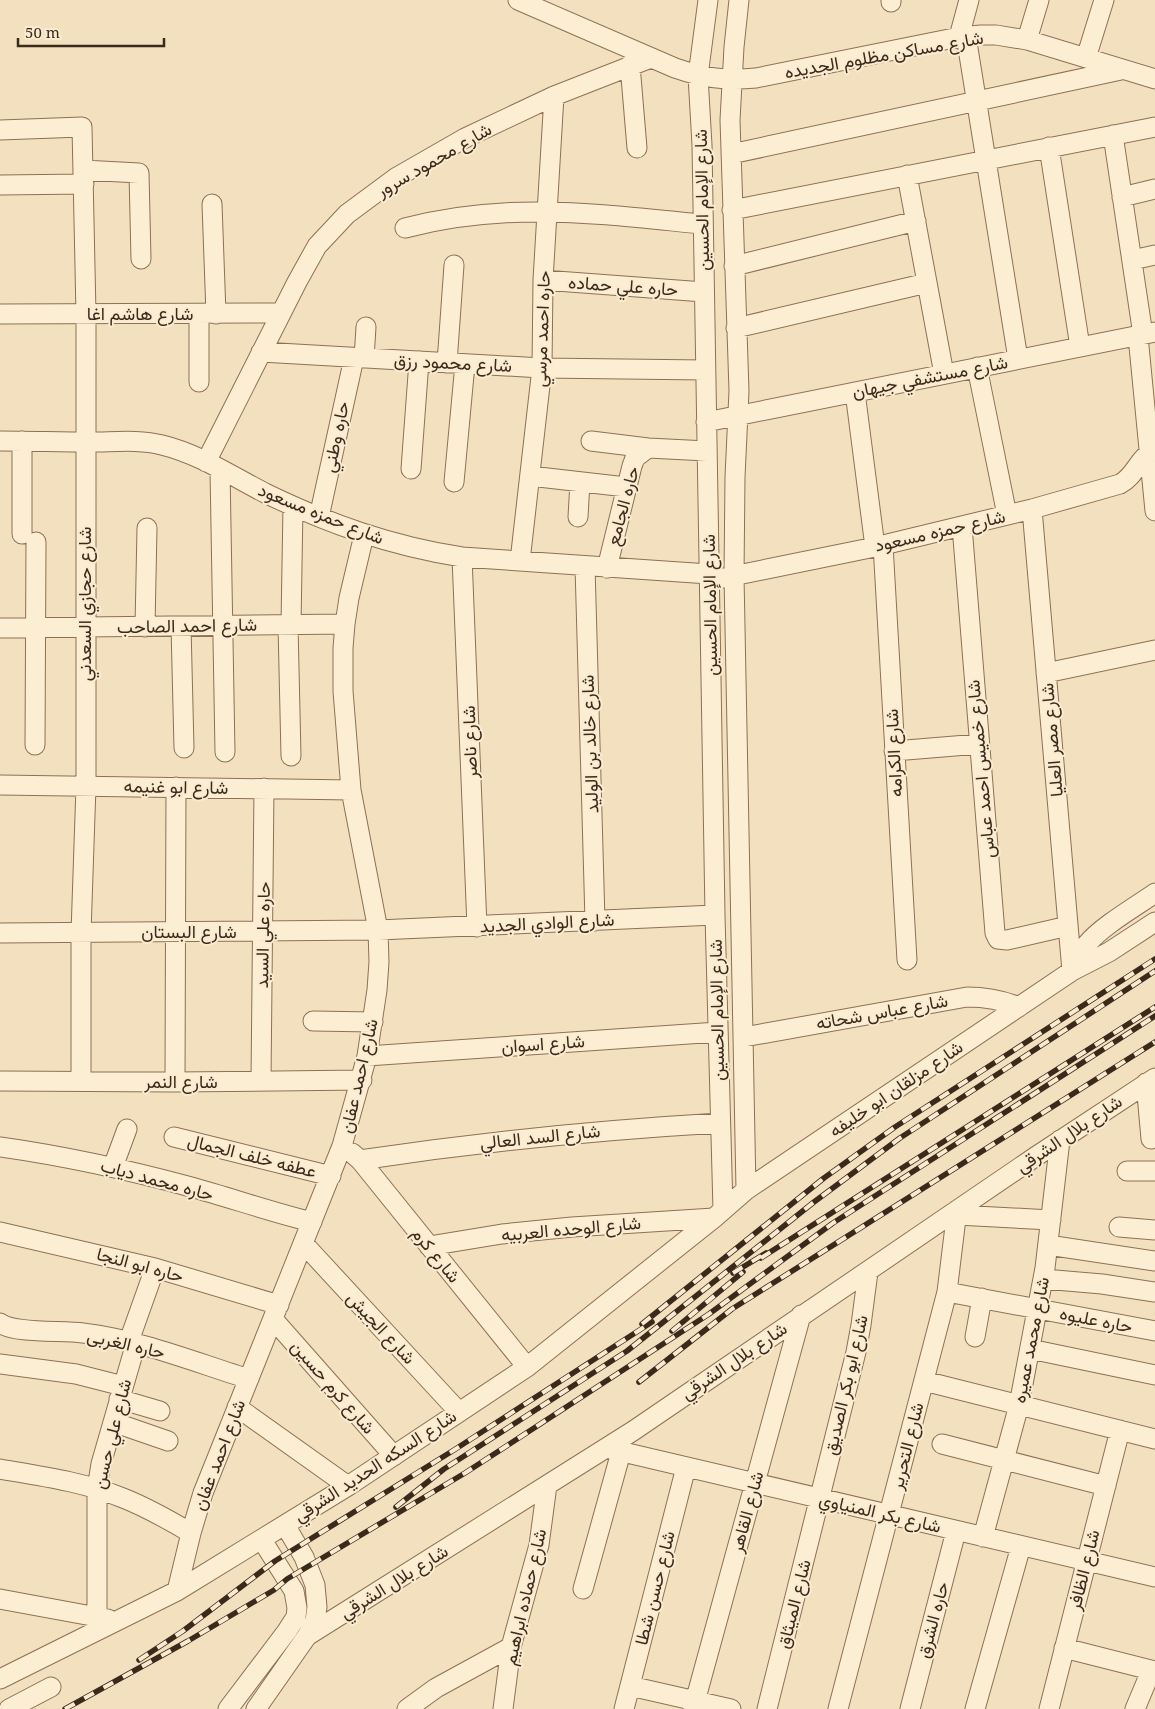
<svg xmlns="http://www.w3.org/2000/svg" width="1155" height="1709" viewBox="0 0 1155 1709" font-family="'Noto Serif',Vazirmatn,serif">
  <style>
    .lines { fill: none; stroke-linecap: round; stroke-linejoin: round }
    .street-casing { stroke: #8e7055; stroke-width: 21 }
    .street { stroke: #fceed3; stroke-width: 19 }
    .rail-casing { stroke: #3b291b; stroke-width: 5.5 }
    .rail { stroke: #f9ebd0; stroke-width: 4; stroke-dasharray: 11; stroke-linecap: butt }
    .labels { text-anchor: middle; stroke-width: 4; stroke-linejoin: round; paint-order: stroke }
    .street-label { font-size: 18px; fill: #3b291b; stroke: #f9ebd0 }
  </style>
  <rect width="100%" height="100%" fill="#f3e0bf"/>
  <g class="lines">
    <defs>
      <path id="street" d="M 518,0 L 675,68 C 704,78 725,81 756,78 L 959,37 L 981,35 L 996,35 L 1027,40 L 1155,79
        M 708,0 L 698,76 L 702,145 L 715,915 L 723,1210
        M 739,0 L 734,47 L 730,120 L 739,391 L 735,477 L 734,576 L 746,1190
        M 891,2 L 891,0
        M 966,36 L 1018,359
        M 959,37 L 969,0
        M 1027,40 L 1039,0
        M 1086,58 L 1104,0
        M 630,65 L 637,148
        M 0,130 L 82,127 L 86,314 L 86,786 L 81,933 L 81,1081
        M 1113,135 L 1143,335
        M 1049,147 L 1080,347
        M 731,154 L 1121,70
        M 83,170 L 139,173 L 141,259
        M 907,175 L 944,374
        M 0,185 L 84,184
        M 1122,197 L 1155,189
        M 212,204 L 216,314
        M 732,210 L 1155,127
        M 405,228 C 508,201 599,214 702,224
        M 1132,260 L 1155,255
        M 734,266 L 916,221
        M 543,280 L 704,292
        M 0,314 L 280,313
        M 199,314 L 199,382
        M 736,328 L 927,283
        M 1138,336 L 1155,511
        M 261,352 L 542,368 L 705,370
        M 364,358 L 366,327
        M 447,363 L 454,265
        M 977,367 L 1007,515
        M 855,392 L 875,547
        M 706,422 L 1155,332
        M 0,441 C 30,441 61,442 91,442 C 114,442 139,439 162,445 C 199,454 232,476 265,493 C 329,524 391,546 462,557 L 709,574
        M 591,441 L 648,448
        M 206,462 L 297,282 L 317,246 L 347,214 L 397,177 L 465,138 L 554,96 L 651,58
        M 411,469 L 419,361
        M 220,470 L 225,752
        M 530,476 L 626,487
        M 454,482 L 465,364
        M 1032,509 L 1072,971
        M 319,517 L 354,358
        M 578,517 L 580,482
        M 962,526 L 995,933 L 998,939 L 1007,940 L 1068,926
        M 22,534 L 22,441
        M 883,545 L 907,960
        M 462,557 L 477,927
        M 520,561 L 542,368 L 543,280 L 554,96
        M 585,566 L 595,921
        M 607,568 L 632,466 L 635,458 L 648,448 L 707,451
        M 723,578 L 875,547 L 1032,509 L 1120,484 C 1136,476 1138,457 1155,450
        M 288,625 L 291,756
        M 291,625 L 293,506
        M 181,626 L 184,748
        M 145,627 L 147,528
        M 0,628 L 345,624
        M 1046,673 L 1155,650
        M 35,745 L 36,542
        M 894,751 L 979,744
        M 0,785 L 351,790
        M 0,933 L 378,930 L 715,915
        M 1072,971 C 1076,961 1080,952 1087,944 C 1102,926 1135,907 1155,893
        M 313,1021 L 373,1022
        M 744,1037 L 967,997 C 986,997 1002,1000 1019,1007
        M 367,1056 L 718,1032
        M 0,1081 L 175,1082 L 362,1080
        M 261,1081 L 264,788
        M 175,1082 L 176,787
        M 1146,1083 L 1151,1139
        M 174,1137 L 331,1176
        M 0,1147 C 64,1156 128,1170 191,1187 C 231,1198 271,1212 312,1222
        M 352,1153 L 360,1160 L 527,1367
        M 360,1160 C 480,1142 599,1130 720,1123
        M 113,1167 L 127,1129
        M 1127,1171 L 1155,1171
        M 957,1215 L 1051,1220
        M 1119,1227 L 1155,1230
        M 0,1232 L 155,1268 L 279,1305
        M 303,1243 L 459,1412
        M 1048,1245 L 1155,1261
        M 429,1246 L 502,1234 L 572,1227 L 714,1218
        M 1044,1279 L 1102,1284 L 1155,1292
        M 947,1292 L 1155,1331
        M 273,1319 L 394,1456
        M 0,1323 C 14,1334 63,1330 83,1333 C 140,1340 194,1362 249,1379
        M 975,1337 L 982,1298
        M 129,1341 L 155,1268
        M 1030,1349 L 1155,1375
        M 0,1364 L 76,1374 L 123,1386
        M 924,1381 L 1155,1439
        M 119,1399 L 160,1411
        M 237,1407 L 348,1486
        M 113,1422 L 168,1441
        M 942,1444 L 1106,1486
        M 606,1448 L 1155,1577
        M 0,1469 C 41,1476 84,1482 123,1498 C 146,1507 169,1520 191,1533
        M 983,1537 L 1019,1405 L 1045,1268 L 1060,1140
        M 583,1589 L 621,1452
        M 177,1591 L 191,1533 L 203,1493 L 342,1146 L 367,1056 L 377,990 L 379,962 L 378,930 L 351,790 L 343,691 L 343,648 L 345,624 L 349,598 L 364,535
        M 0,1599 L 108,1619
        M 97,1617 L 97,1489 L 101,1464 L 136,1343
        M 307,1636 L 633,1431 L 1035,1157 L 1155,1078
        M 1064,1648 L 1155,1671
        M 0,1679 L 177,1591 L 348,1486 L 527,1367 L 714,1218 L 746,1190 L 1072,971 L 1109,952 L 1155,922
        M 630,1686 L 731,1709
        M 9,1709 L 51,1687
        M 228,1709 L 287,1631 L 296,1617 L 297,1608 L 294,1591 L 262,1540
        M 256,1709 L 307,1636 L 315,1621 L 317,1607 L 315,1585 L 304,1557 L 285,1525
        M 407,1709 L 436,1688 L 511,1647
        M 503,1709 L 511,1647 L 539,1545 L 547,1485
        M 624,1709 L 686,1467
        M 693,1709 L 801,1315
        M 767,1709 L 856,1352 L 861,1325 L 868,1272
        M 838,1709 L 947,1292 L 957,1210
        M 910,1709 L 956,1531
        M 975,1709 L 1021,1546
        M 1049,1709 L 1120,1430
        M 1135,1709 L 1151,1671"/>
    </defs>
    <use href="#street" class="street-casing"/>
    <use href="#street" class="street"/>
    <defs>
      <path id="rail" d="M 761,1258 L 1155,1007
        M 733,1273 L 766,1253
        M 642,1324 L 824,1178 L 895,1127 L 1155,959
        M 672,1331 L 743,1272
        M 639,1382 L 732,1309 L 1155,1042
        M 396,1507 L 444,1469 L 627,1351 L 814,1202 L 900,1138 L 1155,971
        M 139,1660 L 183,1631 L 275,1561 L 454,1450 L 652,1322
        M 65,1709 L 188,1641 L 274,1590 L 287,1579 L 465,1473 L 709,1314 L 833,1223 L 1155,1016"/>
    </defs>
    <use href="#rail" class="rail-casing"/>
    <use href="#rail" class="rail"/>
  </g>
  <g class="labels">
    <g class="street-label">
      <text transform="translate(884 55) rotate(-10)" y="6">شارع مساكن مظلوم الجديده</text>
      <text transform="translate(434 160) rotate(-30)" y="6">شارع محمود سرور</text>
      <text transform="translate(702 200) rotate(-91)" y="6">شارع الإمام الحسين</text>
      <text transform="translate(623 286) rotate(4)" y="6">حاره علي حماده</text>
      <text x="140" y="320">شارع هاشم اغا</text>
      <text transform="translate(542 329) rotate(-88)" y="6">حاره احمد مرسي</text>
      <text transform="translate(453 363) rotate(3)" y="6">شارع محمود رزق</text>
      <text transform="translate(930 377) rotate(-11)" y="6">شارع مستشفي جيهان</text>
      <text transform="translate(336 437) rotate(-78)" y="6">حاره وطني</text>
      <text transform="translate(623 506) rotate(-75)" y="6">حاره الجامع</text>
      <text transform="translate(321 514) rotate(22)" y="6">شارع حمزه مسعود</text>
      <text transform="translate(940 531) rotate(-13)" y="6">شارع حمزه مسعود</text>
      <text transform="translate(85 604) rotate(-90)" y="6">شارع حجازي السعدني</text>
      <text transform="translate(710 605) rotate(-91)" y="6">شارع الإمام الحسين</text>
      <text transform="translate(187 626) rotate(-1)" y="6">شارع احمد الصاحب</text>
      <text transform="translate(1052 740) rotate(-95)" y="6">شارع مصر العليا</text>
      <text transform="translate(470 742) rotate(-92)" y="6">شارع ناصر</text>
      <text transform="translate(590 744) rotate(-92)" y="6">شارع خالد بن الوليد</text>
      <text transform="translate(894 753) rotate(-93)" y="6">شارع الكرامه</text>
      <text transform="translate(981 769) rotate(-95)" y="6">شارع خميس احمد عباس</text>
      <text transform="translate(176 787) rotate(1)" y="6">شارع ابو غنيمه</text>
      <text transform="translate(547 923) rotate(-3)" y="6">شارع الوادي الجديد</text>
      <text x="189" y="938">شارع البستان</text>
      <text transform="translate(263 935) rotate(-89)" y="6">حاره علي السيد</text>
      <text transform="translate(717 1010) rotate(-91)" y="6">شارع الإمام الحسين</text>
      <text transform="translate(882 1012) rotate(-10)" y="6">شارع عباس شحاته</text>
      <text transform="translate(543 1044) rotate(-4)" y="6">شارع اسوان</text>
      <text transform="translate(359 1076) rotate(-77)" y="6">شارع احمد عفان</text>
      <text x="181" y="1088">شارع النمر</text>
      <text transform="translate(896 1089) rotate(-34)" y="6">شارع مزلقان ابو خليفه</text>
      <text transform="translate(1069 1134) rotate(-34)" y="6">شارع بلال الشرقي</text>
      <text transform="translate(540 1137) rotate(-6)" y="6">شارع السد العالي</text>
      <text transform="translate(252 1156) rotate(14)" y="6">عطفه خلف الجمال</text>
      <text transform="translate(157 1180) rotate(15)" y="6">حاره محمد دياب</text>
      <text transform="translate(571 1229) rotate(-5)" y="6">شارع الوحده العربيه</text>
      <text transform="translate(436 1255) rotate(51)" y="6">شارع كرم</text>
      <text transform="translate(140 1265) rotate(15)" y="6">حاره ابو النجا</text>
      <text transform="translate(1096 1320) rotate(11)" y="6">حاره عليوه</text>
      <text transform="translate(381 1328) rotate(47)" y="6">شارع الجيش</text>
      <text transform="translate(1031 1340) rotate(-79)" y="6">شارع محمد عميره</text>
      <text transform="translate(126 1344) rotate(13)" y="6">حاره الغربى</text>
      <text transform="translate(734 1361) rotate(-34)" y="6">شارع بلال الشرقي</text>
      <text transform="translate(846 1385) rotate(-77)" y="6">شارع ابو بكر الصديق</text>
      <text transform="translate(333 1387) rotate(49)" y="6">شارع كرم حسين</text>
      <text transform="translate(112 1434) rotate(-76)" y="6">شارع علي حسن</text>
      <text transform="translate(907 1446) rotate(-76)" y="6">شارع التحرير</text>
      <text transform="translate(219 1455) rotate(-69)" y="6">شارع احمد عفان</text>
      <text transform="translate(375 1466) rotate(-33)" y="6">شارع السكه الحديد الشرقي</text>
      <text transform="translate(747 1512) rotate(-75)" y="6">شارع القاهر</text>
      <text transform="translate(880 1513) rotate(13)" y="6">شارع بكر المنياوي</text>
      <text transform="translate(1084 1570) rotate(-76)" y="6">شارع الظافر</text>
      <text transform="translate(394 1582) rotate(-32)" y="6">شارع بلال الشرقي</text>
      <text transform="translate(655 1588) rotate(-76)" y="6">شارع حسن شطا</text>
      <text transform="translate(525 1597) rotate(-77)" y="6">شارع حماده ابراهيم</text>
      <text transform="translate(794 1604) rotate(-76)" y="6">شارع الميثاق</text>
      <text transform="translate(933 1620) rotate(-75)" y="6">حاره الشرق</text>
    </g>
  </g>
  <path d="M18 38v8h146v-8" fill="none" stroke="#3b291b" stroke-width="2.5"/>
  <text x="25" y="38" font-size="15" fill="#3b291b" stroke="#f9ebd0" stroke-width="4" paint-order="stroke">50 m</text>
</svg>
